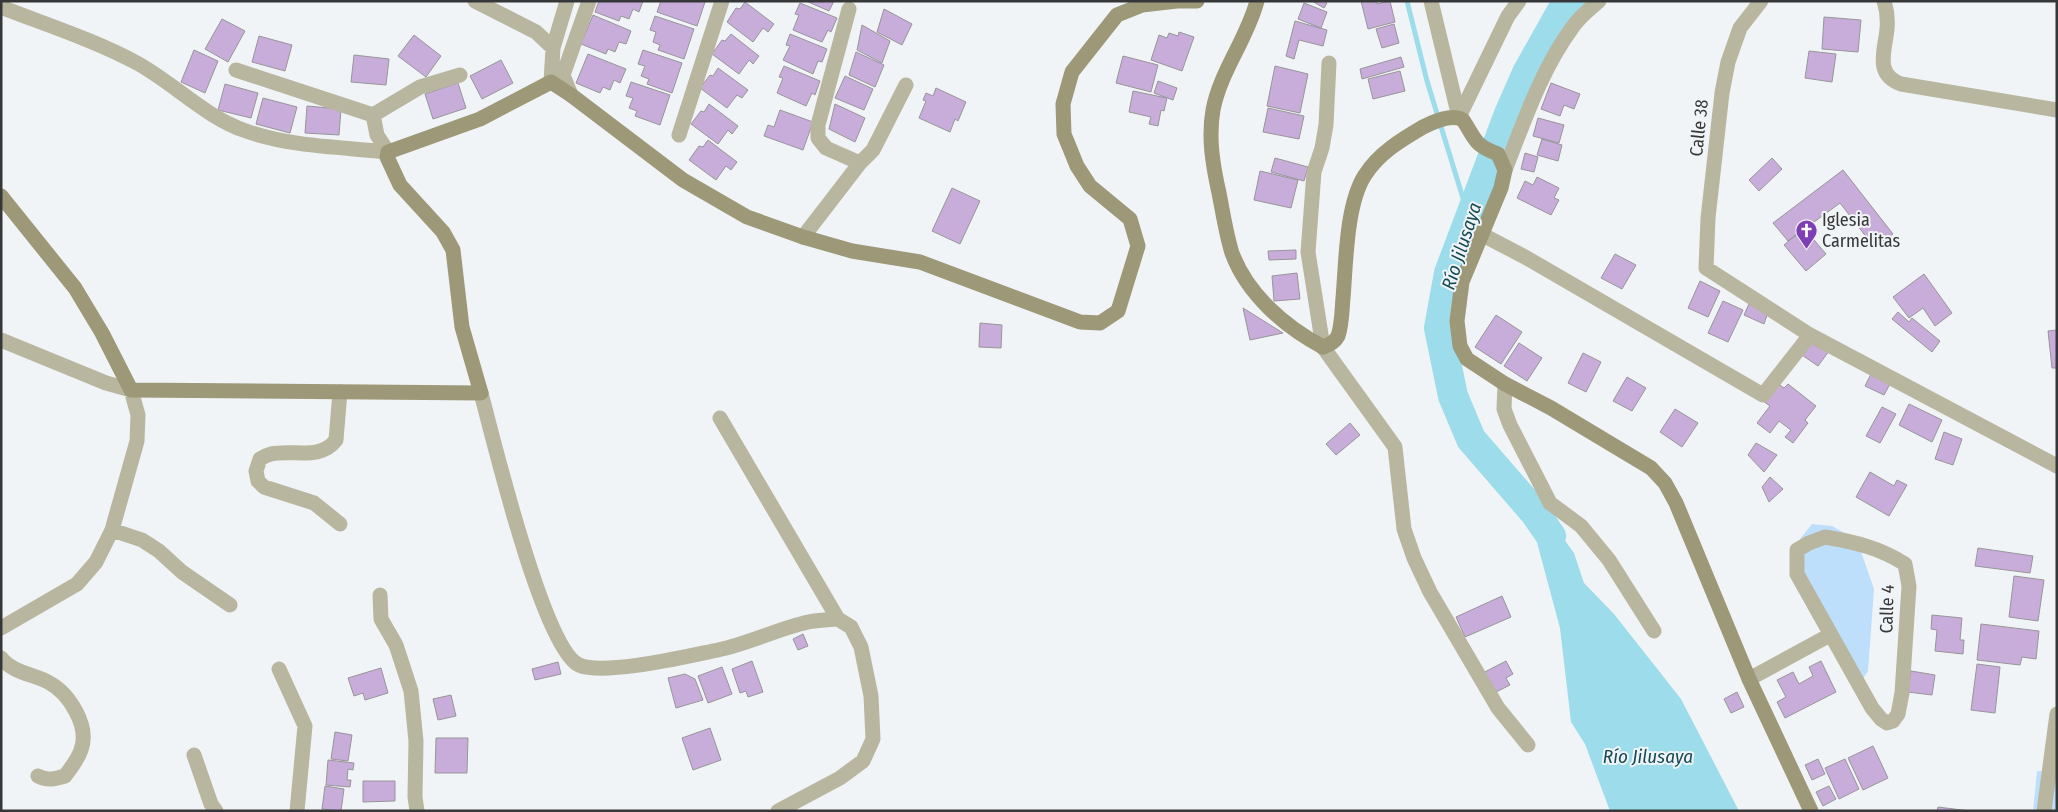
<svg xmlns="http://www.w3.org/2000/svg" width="2058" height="812" viewBox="0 0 2058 812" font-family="'Fira Sans Condensed',sans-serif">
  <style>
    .green { fill: #bedffc }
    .water { fill: #9cdceb }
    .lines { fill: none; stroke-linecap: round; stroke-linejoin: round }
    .stream { stroke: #9cdceb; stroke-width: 5 }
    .river { stroke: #9cdceb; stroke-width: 30 }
    .building { fill: #c8adda; stroke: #979599 }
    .street { stroke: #b9b6a0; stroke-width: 15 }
    .secondary { stroke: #9c9878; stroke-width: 15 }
    .labels { text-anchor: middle; stroke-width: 4; stroke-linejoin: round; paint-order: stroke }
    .street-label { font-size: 18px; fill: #363738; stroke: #f1f4f7 }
    .poi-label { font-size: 18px; fill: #363738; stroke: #f1f4f7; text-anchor: start }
    .water-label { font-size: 19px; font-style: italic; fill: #124a55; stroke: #f1f4f7 }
  </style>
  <rect width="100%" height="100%" fill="#f1f4f7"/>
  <path class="green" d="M 1812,524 L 1832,526 L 1857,540 L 1874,589 L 1868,671 L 1861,682 L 1808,595 L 1796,553 L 1800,539 Z
    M 2037,771 L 2057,772 L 2057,811 L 2033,811 Z"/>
  <path class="water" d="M 1520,479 L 1574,553 L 1584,583 L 1614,614 L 1681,699 L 1739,811 L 1610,811 L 1585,744 L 1571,722 L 1560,628 Z"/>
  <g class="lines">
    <path class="stream" d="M 1407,1 L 1427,81 L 1470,221"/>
    <path class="river" d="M 1551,536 L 1535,513 L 1471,439 L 1453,396 L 1439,328 L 1449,273 L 1509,114 L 1527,73 L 1564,7 L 1572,1"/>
  </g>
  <path class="building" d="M 599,1 L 643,1 L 639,12 L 633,9 L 629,19 L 621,16 L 619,21 L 595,12 Z
    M 661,1 L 702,1 L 705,2 L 697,26 L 657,12 Z
    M 806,1 L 834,1 L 829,11 Z
    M 1312,1 L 1324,1 L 1327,3 L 1324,8 Z
    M 1361,1 L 1376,1 L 1377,4 L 1390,1 L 1395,22 L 1368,29 Z
    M 745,2 L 774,24 L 768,32 L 763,28 L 753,42 L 727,22 L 736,8 L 740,9 Z
    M 800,3 L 837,18 L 831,32 L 828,30 L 822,42 L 793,30 L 799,15 L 795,14 Z
    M 1304,3 L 1327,12 L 1321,28 L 1298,19 Z
    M 884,9 L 912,24 L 902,45 L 877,32 Z
    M 593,15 L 631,31 L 626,44 L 619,42 L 615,52 L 608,49 L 606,54 L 581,44 Z
    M 655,16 L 694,29 L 684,59 L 658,50 L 660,45 L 653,42 L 656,32 L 650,30 Z
    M 1824,17 L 1861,20 L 1858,52 L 1822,49 Z
    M 222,19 L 245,31 L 228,62 L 205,49 Z
    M 1295,21 L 1327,30 L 1323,46 L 1299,40 L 1294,59 L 1286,56 Z
    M 1394,24 L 1399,43 L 1382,48 L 1376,29 Z
    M 862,25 L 890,41 L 882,63 L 857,50 Z
    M 1179,32 L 1194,37 L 1182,71 L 1151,60 L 1159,35 L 1167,38 L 1169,33 L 1178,36 Z
    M 731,34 L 759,56 L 753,64 L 749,60 L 739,74 L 712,54 L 722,40 L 725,41 Z
    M 790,34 L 827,49 L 822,62 L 818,61 L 813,74 L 783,60 L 790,46 L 786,45 Z
    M 414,35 L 441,56 L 426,77 L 398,56 Z
    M 259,36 L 292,45 L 285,71 L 252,62 Z
    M 194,50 L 218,61 L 205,93 L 181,82 Z
    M 643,50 L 682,63 L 672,93 L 647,84 L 649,79 L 641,76 L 645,66 L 638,64 Z
    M 1809,51 L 1836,54 L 1832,82 L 1805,78 Z
    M 856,52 L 884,65 L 875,87 L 849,75 Z
    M 588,54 L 626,69 L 620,83 L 614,80 L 610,90 L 603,87 L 600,93 L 576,83 Z
    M 354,55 L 389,59 L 386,85 L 351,82 Z
    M 1123,56 L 1158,65 L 1151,92 L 1116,83 Z
    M 1401,57 L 1404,67 L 1362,79 L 1360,69 Z
    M 501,60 L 513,83 L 482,99 L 470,76 Z
    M 784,66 L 820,81 L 815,95 L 812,93 L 806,106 L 777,93 L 783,78 L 779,77 Z
    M 1275,66 L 1308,74 L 1300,113 L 1267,106 Z
    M 718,68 L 748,90 L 742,98 L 737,95 L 727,108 L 700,88 L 710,75 L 713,76 Z
    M 1400,71 L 1405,91 L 1373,99 L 1368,79 Z
    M 845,76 L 873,89 L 864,110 L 835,98 Z
    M 1158,81 L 1177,88 L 1173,100 L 1154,93 Z
    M 631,82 L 670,95 L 660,125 L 635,116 L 637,111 L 629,108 L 633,98 L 626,96 Z
    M 458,83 L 466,108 L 433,119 L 425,94 Z
    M 1551,83 L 1580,94 L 1574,109 L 1564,105 L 1560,116 L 1541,109 Z
    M 225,84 L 258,93 L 251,118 L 218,110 Z
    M 936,88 L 966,102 L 958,121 L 955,119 L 950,132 L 919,118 L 926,101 L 923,100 L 926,93 L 933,96 Z
    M 1133,91 L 1167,98 L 1164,111 L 1161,110 L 1158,126 L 1149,124 L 1151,117 L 1129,112 Z
    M 263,98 L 297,107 L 290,133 L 256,124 Z
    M 709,104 L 738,126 L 732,134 L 728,130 L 718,144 L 691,124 L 701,111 L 704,112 Z
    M 835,104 L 865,118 L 855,142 L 829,129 Z
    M 307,106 L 341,109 L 339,135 L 305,133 Z
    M 1268,108 L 1304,116 L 1299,139 L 1263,132 Z
    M 780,110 L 813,122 L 803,150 L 764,136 L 768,125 L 774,127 Z
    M 1538,118 L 1564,125 L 1559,143 L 1533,136 Z
    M 1542,139 L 1562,145 L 1558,161 L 1537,155 Z
    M 708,140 L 737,162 L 731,170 L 726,166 L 716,180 L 689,160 L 699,146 L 703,147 Z
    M 1525,153 L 1538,157 L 1534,172 L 1521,169 Z
    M 1275,158 L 1308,167 L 1304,181 L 1271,172 Z
    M 1772,158 L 1782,169 L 1759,191 L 1749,180 Z
    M 1843,170 L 1893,234 L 1874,247 L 1840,203 L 1788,241 L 1773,223 Z
    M 1260,171 L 1298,180 L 1291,208 L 1254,200 Z
    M 1537,177 L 1559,188 L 1554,198 L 1559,200 L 1551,215 L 1517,198 L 1525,181 L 1533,185 Z
    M 952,188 L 980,201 L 960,244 L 932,231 Z
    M 1800,231 L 1805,237 L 1809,234 L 1826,254 L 1806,271 L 1784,245 Z
    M 1296,250 L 1296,259 L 1269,260 L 1268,251 Z
    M 1615,254 L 1636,265 L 1622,289 L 1601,278 Z
    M 1297,273 L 1300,299 L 1274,301 L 1272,276 Z
    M 1924,274 L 1952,313 L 1935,326 L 1923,308 L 1909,318 L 1893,297 Z
    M 1700,281 L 1720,291 L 1708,317 L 1688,308 Z
    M 1723,301 L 1743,310 L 1728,342 L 1708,333 Z
    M 1749,304 L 1768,312 L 1764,324 L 1744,315 Z
    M 1243,308 L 1283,333 L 1250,340 Z
    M 1898,312 L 1909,322 L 1912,318 L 1940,341 L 1932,352 L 1892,319 Z
    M 1496,315 L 1522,332 L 1501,364 L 1475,347 Z
    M 980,323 L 1002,325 L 1001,348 L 979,347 Z
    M 2057,330 L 2057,368 L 2052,368 L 2048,331 Z
    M 1810,337 L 1829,351 L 1818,366 L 1799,353 Z
    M 1519,343 L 1542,358 L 1527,381 L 1504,366 Z
    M 1583,353 L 1601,362 L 1586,392 L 1568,383 Z
    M 1871,374 L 1890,384 L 1884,395 L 1865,386 Z
    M 1627,377 L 1646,388 L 1632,411 L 1613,401 Z
    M 1777,383 L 1784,388 L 1788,384 L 1816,406 L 1805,420 L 1808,423 L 1793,443 L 1785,437 L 1791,430 L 1779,421 L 1770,433 L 1757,423 L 1770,406 L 1763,401 Z
    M 1909,404 L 1942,420 L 1932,442 L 1899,425 Z
    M 1882,407 L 1896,414 L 1880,443 L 1866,436 Z
    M 1675,409 L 1698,423 L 1682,447 L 1660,432 Z
    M 1350,423 L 1360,435 L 1336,455 L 1326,444 Z
    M 1944,432 L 1962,439 L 1953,465 L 1935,459 Z
    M 1756,443 L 1777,455 L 1764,472 L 1748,455 Z
    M 1870,472 L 1894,486 L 1897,480 L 1907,485 L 1889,516 L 1856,497 Z
    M 1770,477 L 1783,489 L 1769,502 L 1762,487 Z
    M 1978,548 L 2033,556 L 2030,573 L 1975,566 Z
    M 2014,576 L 2044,580 L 2038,621 L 2009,617 Z
    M 1502,596 L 1511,617 L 1465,637 L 1456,617 Z
    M 1932,615 L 1962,618 L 1960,640 L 1964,640 L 1963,654 L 1935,651 L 1937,630 L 1931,629 Z
    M 1981,624 L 2039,631 L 2036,659 L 2022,657 L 2020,665 L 1977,660 Z
    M 803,634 L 808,646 L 798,650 L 793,639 Z
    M 752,661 L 763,692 L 748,697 L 746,691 L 740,693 L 732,669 Z
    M 1506,661 L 1513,674 L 1506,678 L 1510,685 L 1492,694 L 1481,674 Z
    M 1821,661 L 1836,692 L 1785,718 L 1777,702 L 1786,697 L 1777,680 L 1793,672 L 1799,684 L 1813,676 L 1809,667 Z
    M 558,662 L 561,674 L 535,680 L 532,669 Z
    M 1977,664 L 2000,667 L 1995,713 L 1971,710 Z
    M 722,667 L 732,694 L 708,703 L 698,676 Z
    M 381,668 L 388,693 L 365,700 L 363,693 L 354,696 L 348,678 Z
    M 1911,671 L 1935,675 L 1932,695 L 1908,692 Z
    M 685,674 L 695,679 L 703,700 L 676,708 L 668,678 Z
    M 1737,692 L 1744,707 L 1731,713 L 1724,699 Z
    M 451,695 L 456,716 L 438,720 L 433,699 Z
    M 710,728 L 721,760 L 693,770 L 682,738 Z
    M 335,732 L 352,735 L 348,761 L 331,759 Z
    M 436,738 L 468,738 L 467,773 L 435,773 Z
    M 1873,746 L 1888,778 L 1863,790 L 1848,758 Z
    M 1818,759 L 1825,774 L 1812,780 L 1805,765 Z
    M 1845,759 L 1859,789 L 1839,799 L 1825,768 Z
    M 328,760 L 354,763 L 353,770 L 348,769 L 347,780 L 351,780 L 350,787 L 326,785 Z
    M 363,781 L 395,781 L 395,801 L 363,802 Z
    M 325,786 L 344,789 L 341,811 L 322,809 Z
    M 1829,786 L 1836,799 L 1823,806 L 1816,792 Z
    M 1938,807 L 1970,811 L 1937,811 Z"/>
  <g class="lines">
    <path class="street" d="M 475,1 L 536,32 L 553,48
      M 1431,1 L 1459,117
      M 1761,1 L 1740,28 L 1728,62 L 1722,93 L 1708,218 L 1706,268 L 1810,335 L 2057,466
      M 1884,1 C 1887,10 1888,19 1887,29 C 1885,51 1874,74 1901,84 L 2057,110
      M 1,7 C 47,25 94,40 137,63 C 175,84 205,117 246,131 C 291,147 341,147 388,152
      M 849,9 L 818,125 L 818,138 L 826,148 L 860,163
      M 1329,63 L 1326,125 L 1322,148 L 1314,172 L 1308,252 L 1323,347 L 1395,447 L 1404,529 L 1414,558 L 1430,592 L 1498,708 L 1528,745
      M 236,70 L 373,115 L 420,87 L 460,75
      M 551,82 L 553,48 L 567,1
      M 571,95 L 563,75 L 589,1
      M 373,115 L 377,135 L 388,152
      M 1459,117 L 1508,16 L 1519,1
      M 679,135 L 722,1
      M 1505,170 C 1524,122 1541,70 1572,28 C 1579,17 1590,9 1599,1
      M 1481,234 L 1525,257 L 1763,395 L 1810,335
      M 803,237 L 860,163 L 873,150 L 906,85
      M 1,340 L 106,383 L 131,390 L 138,415 L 137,441 L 112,530 L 96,562 L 77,584 L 1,628
      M 1505,384 L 1504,409 L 1510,425 L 1550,503 L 1581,526 L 1609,560 L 1654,631
      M 481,393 C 493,438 543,648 579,665 C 605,676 688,656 718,650 C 748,644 777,629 808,622 C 818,620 828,620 838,619 L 851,627 L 861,647 L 871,696 L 873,739 L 863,761 L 840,778 L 778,811
      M 720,418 L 838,619
      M 340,524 L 314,503 L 264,487 L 258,481 L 256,471 L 260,459 C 263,457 267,455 271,454 C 293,449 320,461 336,440 L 340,392
      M 112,530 L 142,540 L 159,551 L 182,572 L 230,605
      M 1825,537 C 1855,542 1880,548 1905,564 L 1909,586 L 1902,693 L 1898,714 L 1893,721 L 1887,723 L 1881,719 L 1872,708 L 1797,574 L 1797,550 L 1809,543 Z
      M 380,595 L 381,619 L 396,645 L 411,691 L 416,741 L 415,797 L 417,811
      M 1,658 C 13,673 33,674 48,682 C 69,693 90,726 81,750 C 78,759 71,768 65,776 C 55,779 47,781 38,776
      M 279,669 L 305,726 L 297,811
      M 1749,679 L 1830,635
      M 194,755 L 211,804 L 216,811
      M 2044,811 L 2057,714"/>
    <path class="secondary" d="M 1178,1 L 1197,1
      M 1257,1 C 1247,39 1220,72 1213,110 C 1208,138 1213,166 1219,193 C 1223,213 1226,234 1232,253 C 1247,294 1285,327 1323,347 C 1330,344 1334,343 1338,336 C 1342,325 1342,309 1343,298 C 1346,263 1346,204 1365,175 C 1379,153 1401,140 1423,127 C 1433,122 1452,113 1463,120 C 1476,140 1474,145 1498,154 L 1505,170 L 1501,188 L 1462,282 L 1457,321 L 1460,346 L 1467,359 L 1505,384 L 1551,408 L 1651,468 L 1665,483 L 1676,503 L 1749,679 L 1811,811
      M 1,196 L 75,288 L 102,333 L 131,390 L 481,393 L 462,327 L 453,250 L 443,232 L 400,185 L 387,157 L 388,152 L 480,119 L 551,82 L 571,95 L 683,180 L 747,217 L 803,237 L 852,251 L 920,262 L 1080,322 L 1100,323 L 1118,311 L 1138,246 L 1130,219 L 1090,186 L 1077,166 L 1064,134 L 1063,104 L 1072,72 L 1117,15 L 1142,5 L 1177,1"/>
  </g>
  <defs>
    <symbol id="church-pin" viewBox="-11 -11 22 30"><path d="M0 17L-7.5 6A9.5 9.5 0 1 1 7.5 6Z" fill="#7e3fb4" stroke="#f1f4f7"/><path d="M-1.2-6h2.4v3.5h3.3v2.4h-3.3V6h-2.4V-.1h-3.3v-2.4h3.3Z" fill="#fff"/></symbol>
  </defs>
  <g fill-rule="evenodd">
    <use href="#church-pin" x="1794" y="218" width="25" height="34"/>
  </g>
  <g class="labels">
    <g class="street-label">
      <text transform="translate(1699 128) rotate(-84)" y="6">Calle 38</text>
      <text transform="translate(1887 609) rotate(-88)" y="6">Calle 4</text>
    </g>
    <g class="poi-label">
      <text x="1822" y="226">Iglesia<tspan x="1822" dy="21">Carmelitas</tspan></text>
    </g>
    <g class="water-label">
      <text transform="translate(1461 246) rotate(-72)" y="7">Río Jilusaya</text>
      <text x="1648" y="763">Río Jilusaya</text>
    </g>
  </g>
  <rect width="2058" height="812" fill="none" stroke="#363738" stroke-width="5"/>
</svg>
